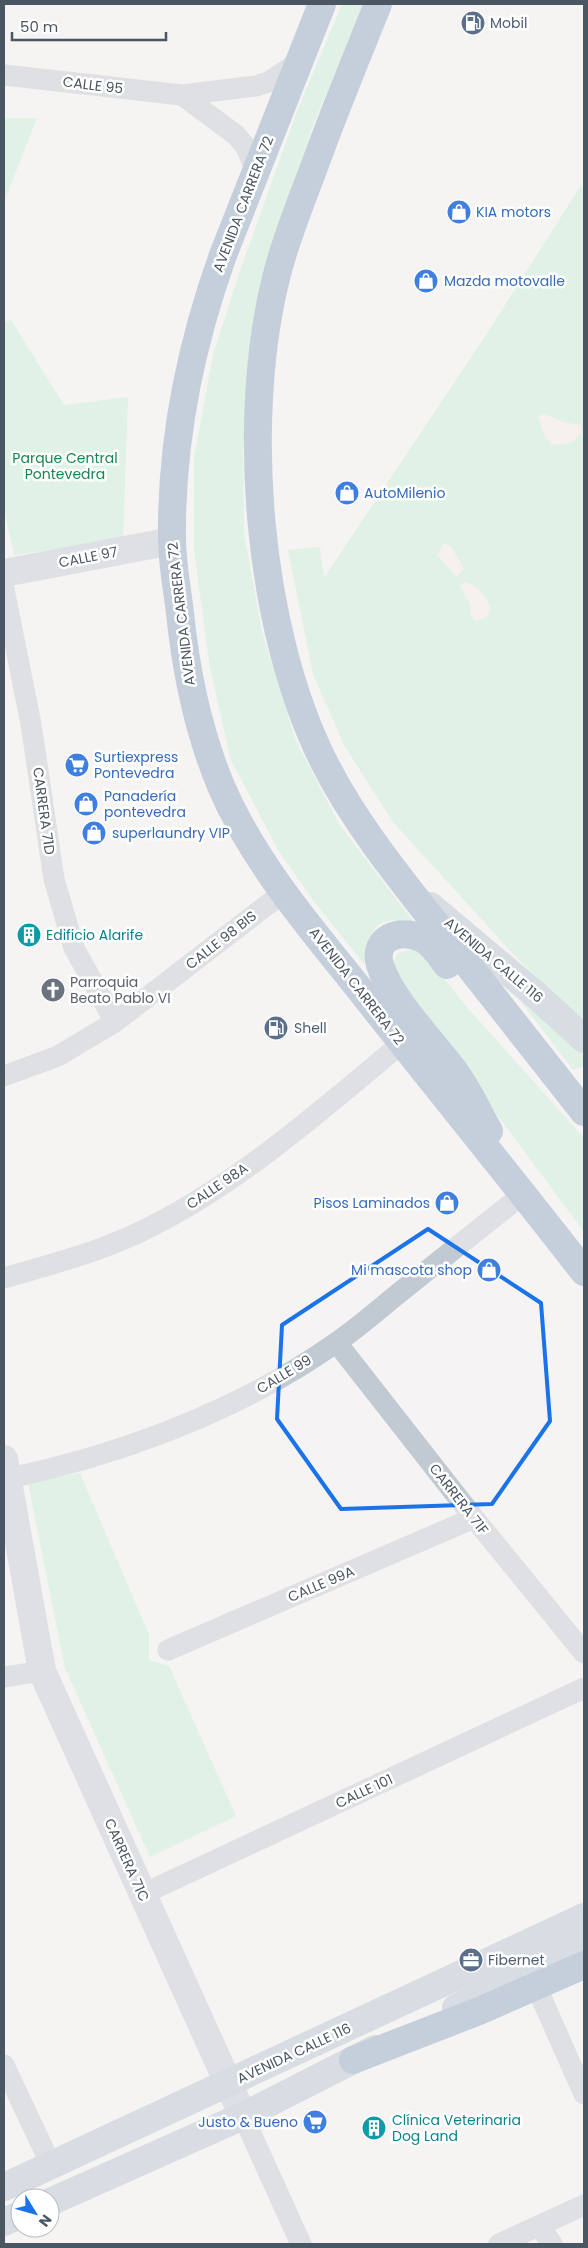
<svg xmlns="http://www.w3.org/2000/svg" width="588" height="2248" viewBox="0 0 588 2248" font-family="Poppins,sans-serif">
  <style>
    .green { fill: #c3f1d5 }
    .sand { fill: #f5f0e5 }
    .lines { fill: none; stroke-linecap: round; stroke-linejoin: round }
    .street { stroke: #c1cad2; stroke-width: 21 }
    .secondary { stroke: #c1cbd6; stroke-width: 28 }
    .primary { stroke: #b3c2d1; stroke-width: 28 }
    .highway { stroke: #8ba5c1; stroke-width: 28 }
    .marked { fill: none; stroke: #1a73e8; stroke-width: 4; stroke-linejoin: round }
    .labels { text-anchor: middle; stroke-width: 5; stroke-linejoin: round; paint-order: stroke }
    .service-label { font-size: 14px; fill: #4e5e75; stroke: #fff; text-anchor: start }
    .street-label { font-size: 14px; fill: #4a5661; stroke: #fff }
    .shop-label { font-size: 14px; fill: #366cbe; stroke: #fff; text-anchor: start }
    .park-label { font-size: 14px; fill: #17864f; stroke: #fff }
    .culture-label { font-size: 14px; fill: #0d838f; stroke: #fff; text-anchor: start }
    .worship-label { font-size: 14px; fill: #5b616d; stroke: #fff; text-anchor: start }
  </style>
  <rect width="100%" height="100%" fill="#f5f3f3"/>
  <path class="green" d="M 342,4 L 363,4 L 312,128 L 262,277 L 247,381 L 243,452 L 244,534 L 263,636 L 296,741 L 339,824 L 416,925 C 376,912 370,927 364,964 L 313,900 L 278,850 L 231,760 L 210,668 L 194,549 L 194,458 L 213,355 L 241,268 L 298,109 Z
    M 4,118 L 37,118 L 4,202 Z
    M 580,187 L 584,187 L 584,1025 L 514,955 L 393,822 L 344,745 L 313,674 L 288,550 L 320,547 L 324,578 L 486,335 Z
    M 11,320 L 64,405 L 128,397 L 123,540 L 14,555 L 4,509 L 4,322 Z
    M 413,949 L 428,958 L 465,1005 L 584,1138 L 584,1232 L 403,988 L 393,963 L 398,953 Z
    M 513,991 L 584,1055 L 584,1067 L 583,1066 L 573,1070 Z
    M 80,1473 L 149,1635 L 149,1660 L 169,1666 L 236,1816 L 150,1857 L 65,1668 L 28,1483 Z"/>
  <path class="sand" d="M 544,413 L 563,422 L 581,425 L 582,432 L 571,443 L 551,445 L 542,430 L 538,417 Z
    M 444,543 L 451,547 L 464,568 L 457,577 L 437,555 Z
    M 465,582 C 478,585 488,597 491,610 C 487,618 483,621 474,620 L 470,613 L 471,605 L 460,586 Z"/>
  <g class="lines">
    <path class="street" d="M 4,75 L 182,95 L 256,86 L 268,82 L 299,62
      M 182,95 L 236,135 L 246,147 L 256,171
      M 4,589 L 31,724 L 54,879 L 74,948 L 115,1022
      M 4,1076 L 58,1056 L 115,1022 L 284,892
      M 4,1278 C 55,1263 107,1250 154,1225 C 244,1179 324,1108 402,1043
      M 337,1343 L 474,1518 L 584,1653
      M 4,1479 C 118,1456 241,1410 337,1342 C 359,1327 379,1309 399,1293 C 440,1260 482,1227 523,1194
      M 168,1650 L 474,1518
      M 4,1677 L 42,1671
      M 143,1894 L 584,1688
      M 536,1986 L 584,2094
      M 4,2065 L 51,2165
      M 243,2116 L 301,2244
      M 539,2226 L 552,2244
      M 499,2244 L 584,2205"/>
    <path class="secondary" d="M 4,573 L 172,541
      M 4,1459 L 42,1671 L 243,2116"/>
    <path class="primary" d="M 430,906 L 537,996 L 584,1039
      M 456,2008 L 584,1945
      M 4,2187 L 584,1917
      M 50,2202 L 243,2116 L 375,2049
      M 4,2222 L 20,2215"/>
    <path class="highway" d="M 322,4 L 223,255 C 190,347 171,440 172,538 C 172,563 177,588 180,613 C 186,672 198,731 221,786 C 254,863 310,927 361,991 C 435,1085 511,1178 584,1272
      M 378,4 C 356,59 333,114 313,170 C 300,204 286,239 277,274 C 240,418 257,629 324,762 C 354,822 398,876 439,928 C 488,990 536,1051 584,1112
      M 447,965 C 440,956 432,942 421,938 C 400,928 372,938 380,965 C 390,998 431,1040 452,1068 C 467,1087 477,1110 489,1131
      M 353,2060 L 479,2011 L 584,1965"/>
  </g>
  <path d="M0 0H588V2248H0ZM 428,1229 L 541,1303 L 550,1421 L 492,1504 L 341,1509 L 277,1419 L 282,1325 Z" fill="#f5f3f3" fill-opacity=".55" fill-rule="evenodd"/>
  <path class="marked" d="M 428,1229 L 541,1303 L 550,1421 L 492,1504 L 341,1509 L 277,1419 L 282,1325 Z"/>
  <defs>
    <symbol id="fuel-disc" viewBox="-11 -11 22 22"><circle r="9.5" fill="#5c6f8a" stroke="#fff"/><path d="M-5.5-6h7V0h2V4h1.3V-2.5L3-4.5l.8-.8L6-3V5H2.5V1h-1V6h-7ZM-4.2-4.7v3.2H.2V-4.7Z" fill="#fff"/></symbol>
    <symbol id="shop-disc" viewBox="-11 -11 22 22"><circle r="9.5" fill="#3f7fe0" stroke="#fff"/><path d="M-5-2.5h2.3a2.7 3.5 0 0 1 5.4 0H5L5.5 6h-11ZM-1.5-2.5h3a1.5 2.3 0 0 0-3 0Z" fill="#fff"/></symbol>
    <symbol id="supermarket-disc" viewBox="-11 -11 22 22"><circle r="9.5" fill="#3f7fe0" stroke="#fff"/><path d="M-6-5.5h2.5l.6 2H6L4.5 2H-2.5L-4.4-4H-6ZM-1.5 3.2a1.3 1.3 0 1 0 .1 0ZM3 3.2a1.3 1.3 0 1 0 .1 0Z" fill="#fff"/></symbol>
    <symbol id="building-disc" viewBox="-11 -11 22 22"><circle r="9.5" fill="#0f9aa8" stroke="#fff"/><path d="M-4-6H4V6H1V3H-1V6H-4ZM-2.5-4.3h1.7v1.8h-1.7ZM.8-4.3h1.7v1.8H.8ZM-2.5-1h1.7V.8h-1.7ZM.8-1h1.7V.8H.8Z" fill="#fff"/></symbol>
    <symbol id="church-disc" viewBox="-11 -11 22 22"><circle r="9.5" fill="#6b7280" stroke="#fff"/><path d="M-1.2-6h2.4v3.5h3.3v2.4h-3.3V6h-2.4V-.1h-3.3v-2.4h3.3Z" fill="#fff"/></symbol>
    <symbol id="office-disc" viewBox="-11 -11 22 22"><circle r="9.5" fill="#5c6f8a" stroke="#fff"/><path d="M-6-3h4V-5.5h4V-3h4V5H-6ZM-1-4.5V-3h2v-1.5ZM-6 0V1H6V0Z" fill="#fff"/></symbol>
  </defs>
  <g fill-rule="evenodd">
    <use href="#fuel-disc" x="459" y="9" width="28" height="28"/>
    <use href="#shop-disc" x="445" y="198" width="28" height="28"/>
    <use href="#shop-disc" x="412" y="267" width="28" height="28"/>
    <use href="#shop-disc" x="333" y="479" width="28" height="28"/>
    <use href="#supermarket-disc" x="63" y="751" width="28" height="28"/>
    <use href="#shop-disc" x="72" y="790" width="28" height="28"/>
    <use href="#shop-disc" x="80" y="819" width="28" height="28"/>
    <use href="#building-disc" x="15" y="921" width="28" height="28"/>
    <use href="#church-disc" x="39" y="976" width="28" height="28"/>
    <use href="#fuel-disc" x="262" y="1014" width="28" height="28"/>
    <use href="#shop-disc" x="433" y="1189" width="28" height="28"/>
    <use href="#shop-disc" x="475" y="1256" width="28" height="28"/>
    <use href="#office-disc" x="457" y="1946" width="28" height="28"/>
    <use href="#supermarket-disc" x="301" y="2108" width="28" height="28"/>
    <use href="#building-disc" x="360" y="2114" width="28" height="28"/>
  </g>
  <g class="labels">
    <g class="service-label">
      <text x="490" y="28">Mobil</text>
      <text x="294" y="1033">Shell</text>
      <text x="488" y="1965">Fibernet</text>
    </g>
    <g class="street-label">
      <text transform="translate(93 85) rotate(7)" y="5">CALLE 95</text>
      <text transform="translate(243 204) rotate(-69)" y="5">AVENIDA CARRERA 72</text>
      <text transform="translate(88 557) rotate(-11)" y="5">CALLE 97</text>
      <text transform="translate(181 614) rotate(-97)" y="5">AVENIDA CARRERA 72</text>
      <text transform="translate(44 811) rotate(82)" y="5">CARRERA 71D</text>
      <text transform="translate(221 940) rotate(-38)" y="5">CALLE 98 BIS</text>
      <text transform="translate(494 960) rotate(40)" y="5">AVENIDA CALLE 116</text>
      <text transform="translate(357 986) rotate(52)" y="5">AVENIDA CARRERA 72</text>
      <text transform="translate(217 1186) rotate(-34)" y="5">CALLE 98A</text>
      <text transform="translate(284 1374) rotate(-31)" y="5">CALLE 99</text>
      <text transform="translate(459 1499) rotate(52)" y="5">CARRERA 71F</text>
      <text transform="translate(321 1584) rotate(-23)" y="5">CALLE 99A</text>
      <text transform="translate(364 1791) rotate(-25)" y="5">CALLE 101</text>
      <text transform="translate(127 1860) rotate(66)" y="5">CARRERA 71C</text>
      <text transform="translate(294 2053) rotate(-25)" y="5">AVENIDA CALLE 116</text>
    </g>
    <g class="shop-label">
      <text x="476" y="217">KIA motors</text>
      <text x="444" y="286">Mazda motovalle</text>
      <text x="364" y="498">AutoMilenio</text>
      <text x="94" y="762">Surtiexpress<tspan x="94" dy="16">Pontevedra</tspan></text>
      <text x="104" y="801">Panadería<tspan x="104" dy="16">pontevedra</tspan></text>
      <text x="112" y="838">superlaundry VIP</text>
      <text x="430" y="1208" text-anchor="end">Pisos Laminados</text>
      <text x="472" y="1275" text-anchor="end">Mi mascota shop</text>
      <text x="298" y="2127" text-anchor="end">Justo &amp; Bueno</text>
    </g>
    <g class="park-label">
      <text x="65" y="463">Parque Central<tspan x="65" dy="16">Pontevedra</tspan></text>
    </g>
    <g class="culture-label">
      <text x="46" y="940">Edificio Alarife</text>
      <text x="392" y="2125">Clínica Veterinaria<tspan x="392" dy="16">Dog Land</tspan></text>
    </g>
    <g class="worship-label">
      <text x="70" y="987">Parroquia<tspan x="70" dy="16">Beato Pablo VI</tspan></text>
    </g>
  </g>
  <rect width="588" height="2248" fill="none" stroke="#4a5661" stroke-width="10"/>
  <g transform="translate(35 2213) rotate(127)"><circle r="24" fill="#ffffff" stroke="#b7bbc0"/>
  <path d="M0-4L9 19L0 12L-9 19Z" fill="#1a73e8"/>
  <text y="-8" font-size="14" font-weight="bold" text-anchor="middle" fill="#4a5661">N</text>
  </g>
  <path d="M12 32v8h154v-8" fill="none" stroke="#4a5661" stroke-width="2.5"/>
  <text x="20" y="32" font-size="15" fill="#4a5661" stroke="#ffffff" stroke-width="4" paint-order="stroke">50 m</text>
</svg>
